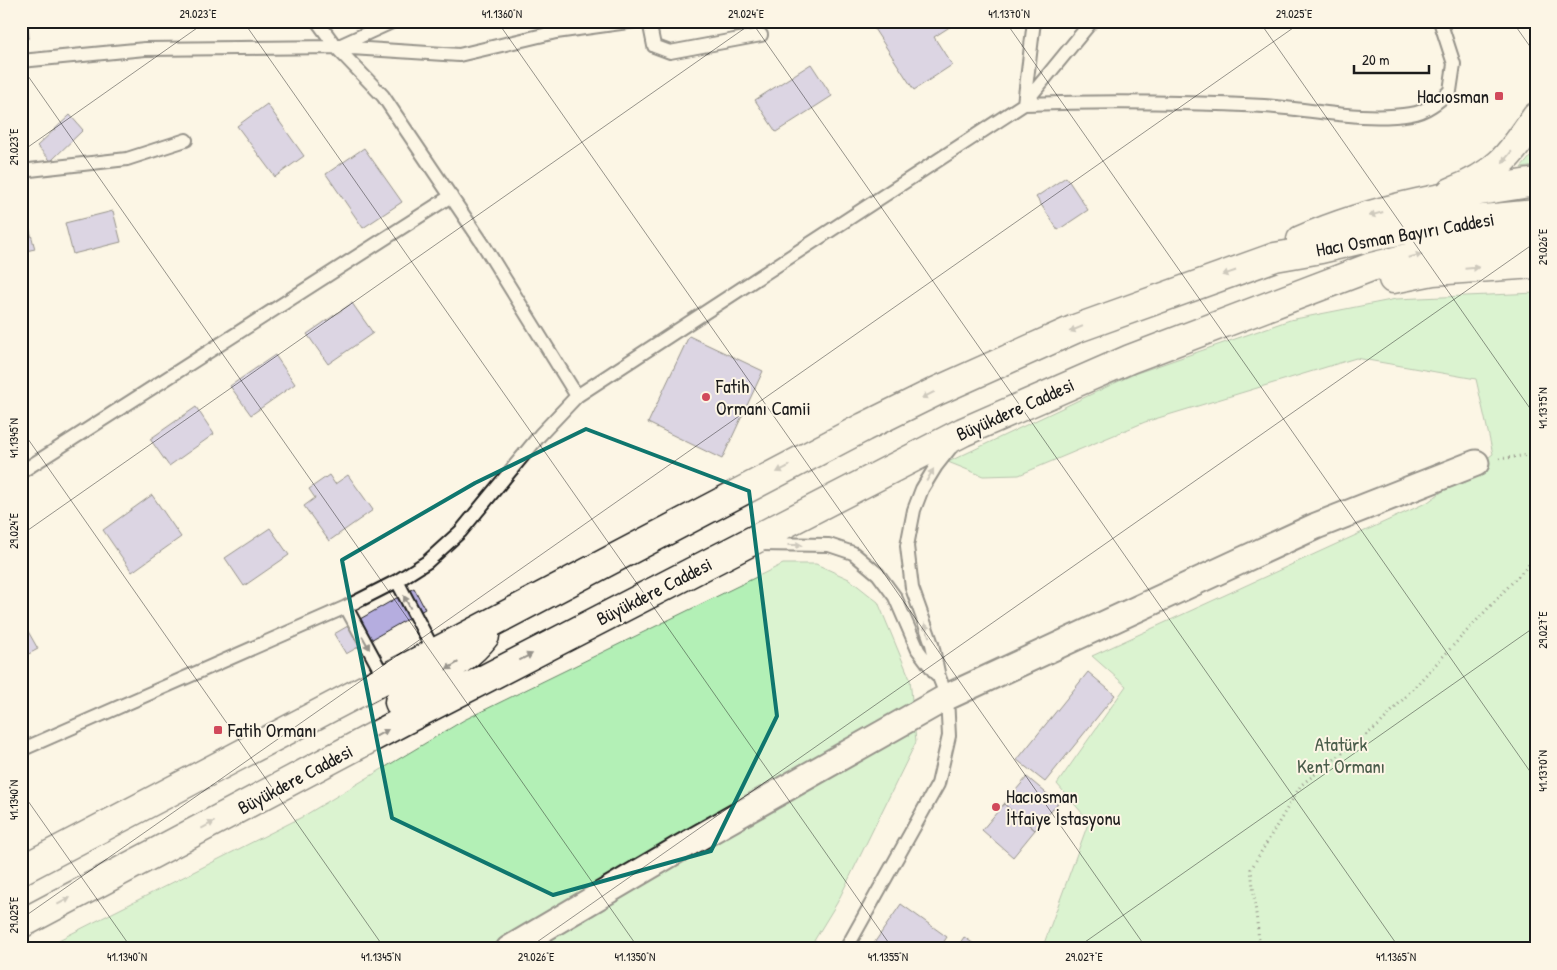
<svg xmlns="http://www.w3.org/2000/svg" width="1557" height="970" viewBox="0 0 1557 970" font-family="'Patrick Hand',sans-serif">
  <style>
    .green { fill: #b3f0b6; stroke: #688669 }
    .building { fill: #b5addf; stroke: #1c1c1c }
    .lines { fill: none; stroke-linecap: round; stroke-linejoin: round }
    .lane-casing { stroke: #1c1c1c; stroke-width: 16 }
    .street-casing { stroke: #1c1c1c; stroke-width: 29 }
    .secondary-casing { stroke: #1c1c1c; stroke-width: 31 }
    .primary-casing { stroke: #1c1c1c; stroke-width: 31 }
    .path { stroke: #1c1c1c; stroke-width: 3; stroke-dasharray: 1 4; stroke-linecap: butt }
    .lane { stroke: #fcf5e5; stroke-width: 12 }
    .street { stroke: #fcf5e5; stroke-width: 25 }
    .secondary { stroke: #fcf5e5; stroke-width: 28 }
    .primary { stroke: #fcf5e5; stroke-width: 28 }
    .oneway { fill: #97938b }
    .marked { fill: none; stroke: #0f766e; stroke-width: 4; stroke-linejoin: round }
    .ticks { fill: none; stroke: #1c1c1c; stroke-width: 1; stroke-opacity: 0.45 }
    .poi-dot { fill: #d1495b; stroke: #fcf5e5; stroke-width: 2 }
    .labels { text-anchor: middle; stroke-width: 4; stroke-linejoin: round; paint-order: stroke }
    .poi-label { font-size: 19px; fill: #1c1c1c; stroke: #fcf5e5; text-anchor: start }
    .street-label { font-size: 19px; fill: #1c1c1c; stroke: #fcf5e5 }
    .park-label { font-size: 19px; fill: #495c4a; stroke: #fcf5e5 }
    .neatline { fill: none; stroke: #1c1c1c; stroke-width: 2 }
    .ticks-label { font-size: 12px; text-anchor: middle; fill: #1c1c1c }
  </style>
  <rect width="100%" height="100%" fill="#fcf5e5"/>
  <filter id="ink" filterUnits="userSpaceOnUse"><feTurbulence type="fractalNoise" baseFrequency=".02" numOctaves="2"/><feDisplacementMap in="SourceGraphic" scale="10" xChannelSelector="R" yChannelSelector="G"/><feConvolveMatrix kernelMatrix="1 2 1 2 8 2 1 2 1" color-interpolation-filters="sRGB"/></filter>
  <g filter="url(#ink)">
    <path class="green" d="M 1536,150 L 1536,166 L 1521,168 Z
      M 1536,293 L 1536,949 L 1042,949 L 1089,821 L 1057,784 L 1126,686 L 1092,656 L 1428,502 L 1493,454 L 1476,379 L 1356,358 L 1145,422 L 1019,475 L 983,476 L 948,462 L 1134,374 L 1290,320 L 1396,299 Z
      M 783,564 L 816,564 L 849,579 L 878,602 L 910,679 L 916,742 L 837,903 L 809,949 L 41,949 L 302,817 L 464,720 Z"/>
    <path class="building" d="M 21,21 L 28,21 L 29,38 L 21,39 Z
      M 869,21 L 959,21 L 934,37 L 952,65 L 914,90 Z
      M 811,64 L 832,96 L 776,132 L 755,100 Z
      M 267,104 L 304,156 L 275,177 L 237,126 Z
      M 70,115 L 83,130 L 51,161 L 37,146 Z
      M 364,148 L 402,202 L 363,228 L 326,174 Z
      M 1066,177 L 1088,210 L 1058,230 L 1036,197 Z
      M 113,211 L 121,242 L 73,254 L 65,223 Z
      M 25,212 L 35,249 L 21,252 L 21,213 Z
      M 352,303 L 373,333 L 328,364 L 307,334 Z
      M 689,336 L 763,371 L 722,459 L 648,423 Z
      M 275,355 L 295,384 L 251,415 L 230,386 Z
      M 196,407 L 214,434 L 169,466 L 150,439 Z
      M 329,475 L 335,484 L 348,475 L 373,510 L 329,541 L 304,506 L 315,498 L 309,489 Z
      M 152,495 L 181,537 L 132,572 L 103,530 Z
      M 270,528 L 289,555 L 244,586 L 225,558 Z
      M 414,588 L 425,609 L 346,654 L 334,634 Z
      M 21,619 L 38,649 L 21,658 Z
      M 1088,672 L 1115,695 L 1045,782 L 1017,760 Z
      M 1027,777 L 1058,803 L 1035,830 L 1004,804 Z
      M 1004,804 L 1035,830 L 1013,857 L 982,830 Z
      M 901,904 L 947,937 L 939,949 L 870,949 Z
      M 964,937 L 981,949 L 956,949 Z"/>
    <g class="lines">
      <defs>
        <path id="lane" d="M 317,21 L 336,47 L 383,96 L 483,244 L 577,396
          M 649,21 L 654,46 L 670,52 L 761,35
          M 1034,21 L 1024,104 C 1104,101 1184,102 1264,106 C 1312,109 1363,122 1411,114 C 1426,112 1439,101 1450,91 L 1454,64 L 1440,21
          M 339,46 L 394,21
          M 21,61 L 145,49 L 336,47 L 459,55 L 556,32 L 635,21
          M 21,171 L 127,159 L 186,140
          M 21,472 L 451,196
          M 759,544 L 829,545 L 853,553 L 878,574 L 895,597 L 918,650 L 936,674
          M 397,581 L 435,653
          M 346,607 L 385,679
          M 21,750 L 346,607 L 397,581 L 427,562 L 461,531 L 540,435 L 577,396 L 1024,104 L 1092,21
          M 846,949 L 938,784 L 949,736 L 947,697 L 939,677 L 932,644 L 912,588 L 907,546 L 914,510 L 922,489 L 936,466 L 951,447"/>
        <path id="street" d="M 509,949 L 677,850 L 947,697 L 1316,526 L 1476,463"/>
        <path id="secondary" d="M 1451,192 C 1497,174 1509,157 1536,117"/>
        <path id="primary" d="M 1301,240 C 1375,207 1457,194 1536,182
          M 1393,279 L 1433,271 L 1536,264
          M 407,719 L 399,702 L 403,695 C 431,674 463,665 485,636
          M 21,870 L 864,427 L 937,391 L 1075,329 L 1275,257 L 1321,249 L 1388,233 L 1442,223 L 1536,214
          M 21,924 L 407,719 L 963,432 L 1130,359 L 1371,267 L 1435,251 L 1536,239"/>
      </defs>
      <use href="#lane" class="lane-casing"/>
      <use href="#street" class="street-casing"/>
      <use href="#secondary" class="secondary-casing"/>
      <use href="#primary" class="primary-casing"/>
      <path class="path" d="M 1499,459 L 1536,454
        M 1533,558 L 1536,549
        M 1260,949 L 1251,869 L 1301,785 L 1379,725 L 1536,557"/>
      <use href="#lane" class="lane"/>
      <use href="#street" class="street"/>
      <use href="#secondary" class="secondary"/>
      <use href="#primary" class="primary"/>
    </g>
    <defs><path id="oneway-solid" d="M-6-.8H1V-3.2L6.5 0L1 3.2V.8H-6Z" transform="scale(1.25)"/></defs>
    <g class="oneway">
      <use href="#oneway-solid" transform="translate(1507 157) rotate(130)"/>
      <use href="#oneway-solid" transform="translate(1376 214) rotate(164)"/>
      <use href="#oneway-solid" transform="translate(1415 256) rotate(-14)"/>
      <use href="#oneway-solid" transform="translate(1472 268) rotate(-5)"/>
      <use href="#oneway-solid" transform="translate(1229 273) rotate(161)"/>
      <use href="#oneway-solid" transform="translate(1076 329) rotate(158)"/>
      <use href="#oneway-solid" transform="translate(928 395) rotate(153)"/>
      <use href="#oneway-solid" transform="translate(783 469) rotate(153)"/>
      <use href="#oneway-solid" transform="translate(930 475) rotate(-60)"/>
      <use href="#oneway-solid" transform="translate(795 545)"/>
      <use href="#oneway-solid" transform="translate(407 602) rotate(-118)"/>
      <use href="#oneway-solid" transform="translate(927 630) rotate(-109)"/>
      <use href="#oneway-solid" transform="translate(366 643) rotate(61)"/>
      <use href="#oneway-solid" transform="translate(526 657) rotate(-27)"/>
      <use href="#oneway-solid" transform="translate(452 666) rotate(149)"/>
      <use href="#oneway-solid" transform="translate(382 733) rotate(-29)"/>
      <use href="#oneway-solid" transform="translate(208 825) rotate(-28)"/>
      <use href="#oneway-solid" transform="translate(64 901) rotate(-28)"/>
    </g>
  </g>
  <path d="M0 0H1557V970H0ZM 586,429 L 749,491 L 777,716 L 711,851 L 553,895 L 392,818 L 342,560 L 475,483 Z" fill="#fcf5e5" fill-opacity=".55" fill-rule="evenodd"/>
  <path class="marked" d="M 586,429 L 749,491 L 777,716 L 711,851 L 553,895 L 392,818 L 342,560 L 475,483 Z"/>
  <path class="ticks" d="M 243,21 L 893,949M 497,21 L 1147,949M 751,21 L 1400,949M 1005,21 L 1536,780M 1259,21 L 1536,417M 1512,21 L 1536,55M 21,66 L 639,949M 21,152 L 207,21M 21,429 L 385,949M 21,535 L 755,21M 21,791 L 132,949M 21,919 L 1303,21M 527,949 L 1536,242M 1075,949 L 1536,626"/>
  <g class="poi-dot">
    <rect x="1494" y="91" width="10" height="10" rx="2.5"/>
    <circle cx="706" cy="397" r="5"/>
    <rect x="213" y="725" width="10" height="10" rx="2.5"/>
    <circle cx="996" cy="807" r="5"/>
  </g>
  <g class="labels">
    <g class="poi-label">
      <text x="1489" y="103" text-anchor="end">Hacıosman</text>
      <text x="716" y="393">Fatih<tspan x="716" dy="22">Ormanı Camii</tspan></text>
      <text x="228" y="737">Fatih Ormanı</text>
      <text x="1006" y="803">Hacıosman<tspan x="1006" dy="22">İtfaiye İstasyonu</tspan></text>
    </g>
    <g class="street-label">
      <text transform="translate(1405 234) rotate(-10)" y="7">Hacı Osman Bayırı Caddesi</text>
      <text transform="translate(1015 409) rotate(-24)" y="7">Büyükdere Caddesi</text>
      <text transform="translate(654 591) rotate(-27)" y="7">Büyükdere Caddesi</text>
      <text transform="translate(295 779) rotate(-28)" y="7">Büyükdere Caddesi</text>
    </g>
    <g class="park-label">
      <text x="1341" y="751">Atatürk<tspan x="1341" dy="22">Kent Ormanı</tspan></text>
    </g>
  </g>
  <rect width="1557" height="970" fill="none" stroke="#fcf5e5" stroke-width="55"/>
  <path d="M1354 65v8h75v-8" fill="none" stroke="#1c1c1c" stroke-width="2.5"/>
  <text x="1362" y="65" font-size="15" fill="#1c1c1c" stroke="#fcf5e5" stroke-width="4" paint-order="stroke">20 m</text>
  <rect x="28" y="28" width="1502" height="914" class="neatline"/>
  <g class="ticks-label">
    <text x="198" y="18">29.023°E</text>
    <text x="502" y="18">41.1360°N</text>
    <text x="746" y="18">29.024°E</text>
    <text x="1009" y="18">41.1370°N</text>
    <text x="1294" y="18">29.025°E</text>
    <text transform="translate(14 147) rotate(-90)" y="4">29.023°E</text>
    <text transform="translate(1543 247) rotate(-90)" y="4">29.026°E</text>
    <text transform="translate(1543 408) rotate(-90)" y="4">41.1375°N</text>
    <text transform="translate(14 438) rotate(-90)" y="4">41.1345°N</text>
    <text transform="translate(14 531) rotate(-90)" y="4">29.024°E</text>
    <text transform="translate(1543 630) rotate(-90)" y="4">29.027°E</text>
    <text transform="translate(1543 771) rotate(-90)" y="4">41.1370°N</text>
    <text transform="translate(14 800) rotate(-90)" y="4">41.1340°N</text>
    <text transform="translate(14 915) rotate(-90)" y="4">29.025°E</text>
    <text x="127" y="961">41.1340°N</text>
    <text x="381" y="961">41.1345°N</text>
    <text x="536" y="961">29.026°E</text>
    <text x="635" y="961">41.1350°N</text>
    <text x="888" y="961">41.1355°N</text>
    <text x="1084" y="961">29.027°E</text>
    <text x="1396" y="961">41.1365°N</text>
  </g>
</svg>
